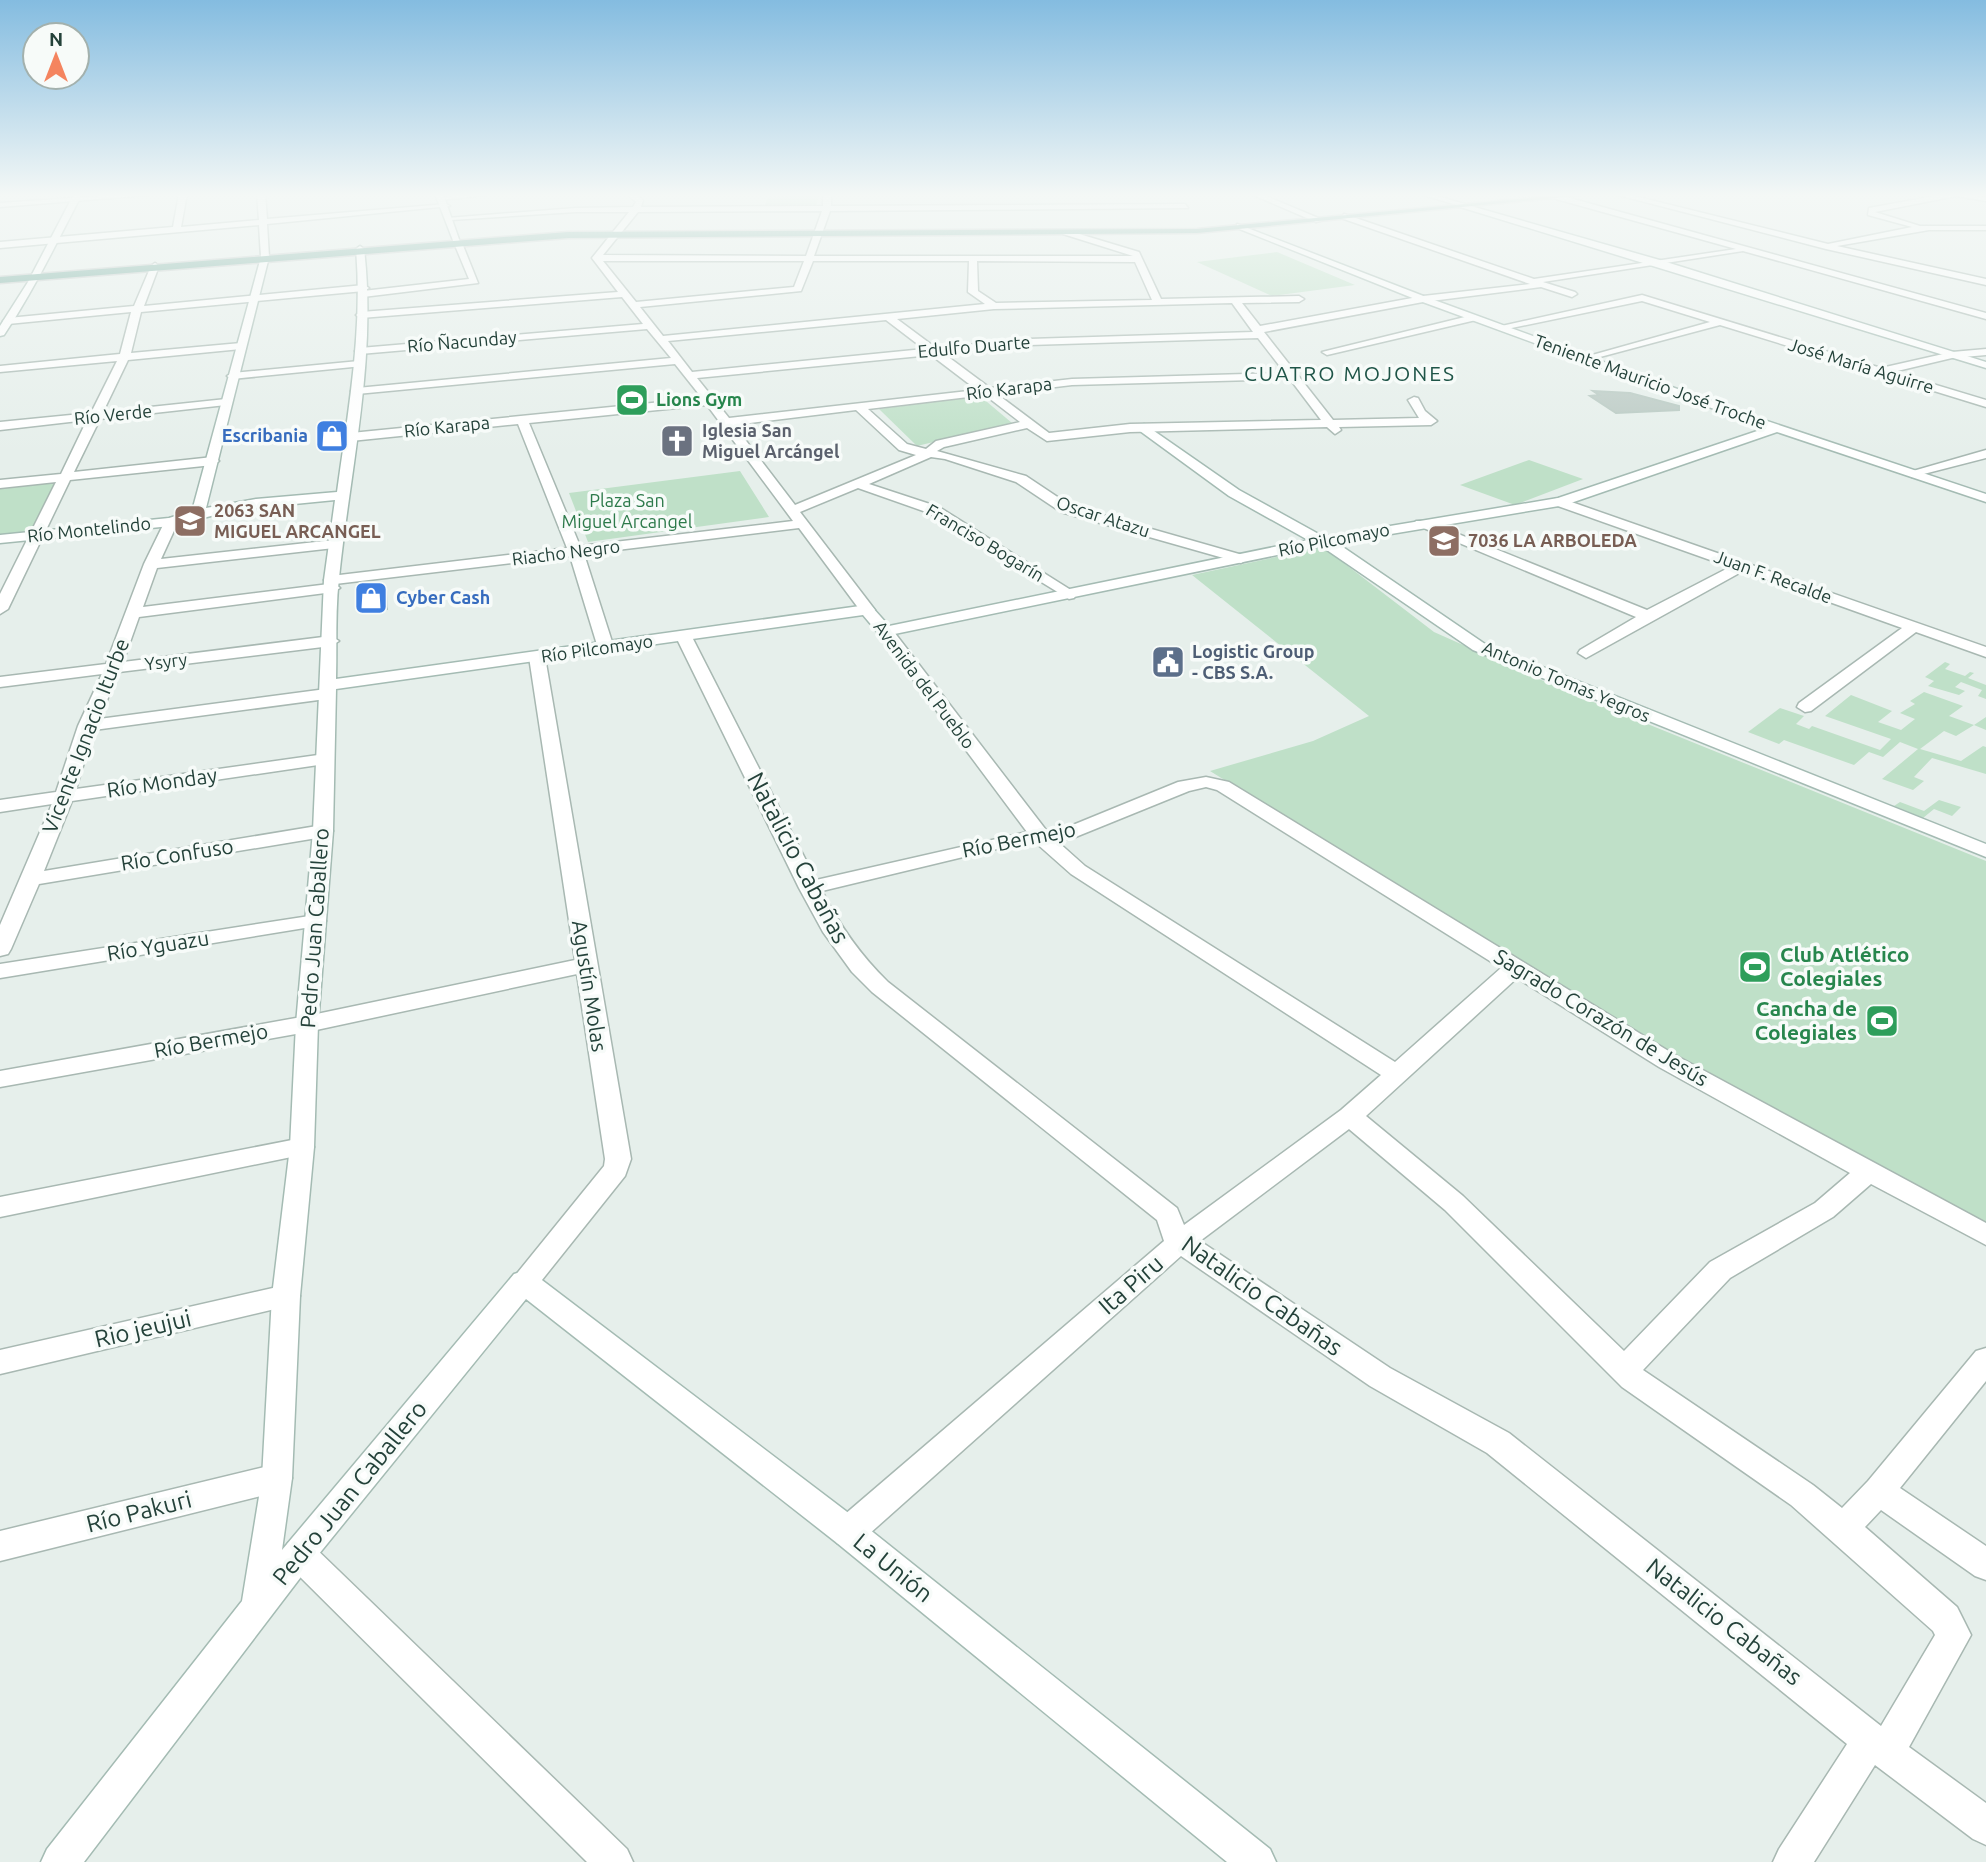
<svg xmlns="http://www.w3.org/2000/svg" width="1986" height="1862" viewBox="0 0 1986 1862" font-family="Ubuntu,sans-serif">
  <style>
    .green { fill: #bfe0c8 }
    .building { fill: #bbcac4; stroke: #b8c9c2; stroke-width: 2 }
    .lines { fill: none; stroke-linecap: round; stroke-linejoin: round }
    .street-casing { stroke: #a8b8b2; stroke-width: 3 }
    .secondary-casing { stroke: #a4bbb3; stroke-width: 3 }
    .primary-casing { stroke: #c2cac8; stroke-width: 3 }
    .street { fill: #fff; fill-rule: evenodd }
    .secondary { fill: #fff; fill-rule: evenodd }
    .primary { fill: #6aa596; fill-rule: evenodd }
    .labels { text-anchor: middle; stroke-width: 7; stroke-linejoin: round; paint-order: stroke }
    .far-street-label { font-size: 18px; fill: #24423a; stroke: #f7fbf9 }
    .far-leisure-label { font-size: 18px; font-weight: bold; fill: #27864d; stroke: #f7fbf9; text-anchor: start }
    .far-worship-label { font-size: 18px; font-weight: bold; fill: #5b616d; stroke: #f7fbf9; text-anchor: start }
    .far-shop-label { font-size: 18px; font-weight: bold; fill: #366cbe; stroke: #f7fbf9; text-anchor: end }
    .far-park-label { font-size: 18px; fill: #2d7a4b; stroke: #f7fbf9 }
    .far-education-label { font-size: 18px; font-weight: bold; fill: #785e54; stroke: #f7fbf9; text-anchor: start }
    .far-service-label { font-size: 18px; font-weight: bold; fill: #4e5e75; stroke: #f7fbf9; text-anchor: start }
    .far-quarter-label { font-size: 21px; letter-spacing: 2px; fill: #1f5548; stroke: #f7fbf9 }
    .street-label { font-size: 21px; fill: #24423a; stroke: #f7fbf9 }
    .leisure-label { font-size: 21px; font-weight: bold; fill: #27864d; stroke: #f7fbf9; text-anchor: start }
    .near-street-label { font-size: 24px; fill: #24423a; stroke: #f7fbf9 }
  </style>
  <rect width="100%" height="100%" fill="#e6efeb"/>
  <path class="green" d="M 819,195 L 816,207 L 764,207 L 768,197 Z
    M 1277,252 L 1355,285 L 1272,296 L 1197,262 Z
    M 980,396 L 1012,423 L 917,446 L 879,409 Z
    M 1529,460 L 1583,479 L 1515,505 L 1460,485 Z
    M 740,471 L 769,517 L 588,542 L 569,493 Z
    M 57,479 L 33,532 L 0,536 L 0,486 Z
    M 1323,547 L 1434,632 L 1566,691 L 1986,861 L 1986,1227 L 1648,1043 L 1210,771 L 1313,741 L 1369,716 L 1192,575 Z
    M 1945,662 L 1950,664 L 1945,669 L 1965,676 L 1970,672 L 1974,673 L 1968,678 L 1986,685 L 1986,699 L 1978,696 L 1982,690 L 1961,682 L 1955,687 L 1965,691 L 1959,695 L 1928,686 L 1934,681 L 1925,677 Z
    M 1924,692 L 1963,706 L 1949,716 L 1974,725 L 1986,717 L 1986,730 L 1974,725 L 1956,736 L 1944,731 L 1920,749 L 1961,761 L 1983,746 L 1986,747 L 1986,774 L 1932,758 L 1914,777 L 1924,781 L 1913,790 L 1882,779 L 1918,749 L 1900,742 L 1883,757 L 1869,752 L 1854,765 L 1784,740 L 1779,744 L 1748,732 L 1780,708 L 1804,716 L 1796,724 L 1809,729 L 1812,726 L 1880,750 L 1891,739 L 1825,716 L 1851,695 L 1892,711 L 1878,722 L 1901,730 L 1915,719 L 1900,713 L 1915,704 L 1910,701 Z
    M 1939,800 L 1961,807 L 1952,816 L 1934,809 L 1923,818 L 1894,806 L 1900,802 L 1924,811 Z"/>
  <path class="building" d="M 1593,391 L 1630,393 L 1679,406 L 1679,410 L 1616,413 L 1590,396 L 1599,395 Z
    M 386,589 L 387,609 L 367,611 L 367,592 Z"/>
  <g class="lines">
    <defs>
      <path id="street" d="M 129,194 L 161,194 L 0,207 L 0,203 Z
        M 179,194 L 187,194 L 181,227 L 259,220 L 257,194 L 265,194 L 267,219 L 446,204 L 450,206 L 267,224 L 269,257 L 265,260 L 261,257 L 259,225 L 0,248 L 0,242 L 173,227 Z
        M 467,194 L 495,194 L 441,200 L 437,198 Z
        M 627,194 L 635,194 L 643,200 L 641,207 L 823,206 L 823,194 L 831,194 L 831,206 L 1185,204 L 1188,208 L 830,211 L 814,256 L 1133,256 L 1063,234 L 1066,230 L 1139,252 L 1161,299 L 1299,296 L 1304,299 L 1299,302 L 1242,303 L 1260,326 L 1423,296 L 1530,284 L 1341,218 L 1344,214 L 1534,279 L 1736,249 L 1556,199 L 1559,195 L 1986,313 L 1986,319 L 1743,251 L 1543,282 L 1575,292 L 1577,294 L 1572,297 L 1541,287 L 1423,302 L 1264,332 L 1333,420 L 1419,418 L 1408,400 L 1414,397 L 1418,398 L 1425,411 L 1437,421 L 1431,425 L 1339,427 L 1341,430 L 1335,434 L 1327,427 L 1130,432 L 1047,441 L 1027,428 L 944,447 L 937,451 L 1026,476 L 1071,506 L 1246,556 L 1248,559 L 1241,563 L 1061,512 L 1016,482 L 945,459 L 931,457 L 869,484 L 939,507 L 1074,592 L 1076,595 L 1074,598 L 1069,599 L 929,513 L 858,488 L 800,512 L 875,610 L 867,615 L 862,613 L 799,528 L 584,554 L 614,648 L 606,653 L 598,648 L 570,556 L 335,584 L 340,588 L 333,592 L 139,617 L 123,662 L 331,636 L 339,641 L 331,646 L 119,672 L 99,719 L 326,689 L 334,694 L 326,699 L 94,730 L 76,789 L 325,754 L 334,759 L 325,764 L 72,801 L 44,871 L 323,825 L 333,831 L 323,837 L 39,884 L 11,949 L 8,954 L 0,956 L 0,925 L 52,804 L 0,812 L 0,800 L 56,792 L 78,726 L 102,674 L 0,687 L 0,677 L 106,664 L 144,564 L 166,519 L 171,518 L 178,522 L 161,559 L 334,540 L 341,544 L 334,548 L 157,568 L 143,607 L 329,584 L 324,580 L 331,576 L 567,548 L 518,424 L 351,441 L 345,437 L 351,433 L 702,398 L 675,364 L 357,394 L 351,391 L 357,388 L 671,358 L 647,329 L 360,354 L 355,351 L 360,348 L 643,324 L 622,297 L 361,318 L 356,315 L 361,312 L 618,292 L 592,258 L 629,212 L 576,212 L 451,220 L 447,218 L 576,208 L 633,207 L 636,202 ZM 822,211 L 806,256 L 603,255 L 638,212 ZM 603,261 L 804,261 L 794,287 L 636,302 ZM 813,261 L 969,261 L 968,292 L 985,304 L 663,336 L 640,307 L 801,291 ZM 977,261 L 1135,262 L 1152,300 L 996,303 L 978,291 ZM 1232,303 L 1253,332 L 1029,339 L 936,348 L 897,319 L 994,309 ZM 886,320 L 924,349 L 692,372 L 668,341 ZM 1258,338 L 1285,373 L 1072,379 L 990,388 L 943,353 L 1029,345 ZM 931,355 L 977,390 L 729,418 L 697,378 ZM 1290,379 L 1321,420 L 1130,424 L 1049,433 L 997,394 L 1072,385 ZM 985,395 L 1020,422 L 936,441 L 926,449 L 907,444 L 868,409 ZM 707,405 L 793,521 L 580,546 L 529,423 ZM 856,410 L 899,450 L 916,455 L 795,505 L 734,425 Z
        M 1251,194 L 1261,194 L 1323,220 L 1316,222 Z
        M 1420,194 L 1431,194 L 1464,204 L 1460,206 Z
        M 1614,194 L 1626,194 L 1828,244 L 1912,227 L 1868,215 L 1869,208 L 1946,194 L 1986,197 L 1986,201 L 1956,196 L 1875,212 L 1920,226 L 1986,226 L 1986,230 L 1929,230 L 1837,246 L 1986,279 L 1986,285 L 1826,249 Z
        M 458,240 L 462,243 L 478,283 L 363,297 L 358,294 L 363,291 L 469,279 L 454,243 Z
        M 155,263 L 159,266 L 144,306 L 364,285 L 369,288 L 364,291 L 141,312 L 131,353 L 241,343 L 246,346 L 241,349 L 128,360 L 103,412 L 226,399 L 232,402 L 226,405 L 100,419 L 74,472 L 213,457 L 219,461 L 213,465 L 70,480 L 8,609 L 0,614 L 0,594 L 56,482 L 0,488 L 0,480 L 61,474 L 87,420 L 0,430 L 0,422 L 91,413 L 117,361 L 0,372 L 0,366 L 120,354 L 131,312 L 8,324 L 3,321 L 8,318 L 134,306 L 151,266 Z
        M 1642,295 L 1881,368 L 1952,352 L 1986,349 L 1986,355 L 1952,358 L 1893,372 L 1986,400 L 1986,407 L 1720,325 L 1585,361 L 1585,357 L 1710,322 L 1642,301 L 1502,330 L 1497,327 Z
        M 1473,315 L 1476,316 L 1476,320 L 1327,355 L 1322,352 Z
        M 359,361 L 364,364 L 363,366 L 232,379 L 227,376 L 232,373 Z
        M 1986,450 L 1986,458 L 1912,477 L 1906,473 Z
        M 1560,498 L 1986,647 L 1986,657 L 1916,632 L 1811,711 L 1805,712 L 1797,707 L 1799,703 L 1902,628 L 1743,571 L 1586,658 L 1578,653 L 1580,650 L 1636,617 L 1414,524 L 1416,521 L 1426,521 L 1647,610 L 1730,567 L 1555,505 L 1555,499 Z
        M 885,626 L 891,628 L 1046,830 L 1063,829 L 1178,782 L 1206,777 L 1229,782 L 1675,1055 L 1986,1223 L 1986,1245 L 1871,1184 L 1833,1217 L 1730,1278 L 1643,1370 L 1813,1485 L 1842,1508 L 1868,1481 L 1976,1351 L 1986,1348 L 1986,1381 L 1900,1488 L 1986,1546 L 1986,1580 L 1975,1576 L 1881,1510 L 1865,1527 L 1957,1607 L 1971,1635 L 1909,1747 L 1986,1803 L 1986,1845 L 1973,1839 L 1875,1765 L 1814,1862 L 1773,1862 L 1779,1849 L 1847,1744 L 1487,1453 L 1370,1386 L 1181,1256 L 859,1543 L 848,1547 L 837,1543 L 832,1532 L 837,1521 L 1164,1241 L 1157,1220 L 872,992 L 852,972 L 823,932 L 799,888 L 676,637 L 684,632 L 692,637 L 816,880 L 1027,832 L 877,631 ZM 1206,787 L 1217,790 L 1501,968 L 1395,1062 L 1085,866 L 1057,841 L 1073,838 L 1189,791 ZM 1036,843 L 1071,874 L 1381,1075 L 1341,1110 L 1184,1225 L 1177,1208 L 888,982 C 860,955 840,926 822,891 L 1013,845 ZM 1517,978 L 1659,1067 L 1850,1173 L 1815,1203 L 1710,1262 L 1624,1351 L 1463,1196 L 1366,1116 ZM 1349,1129 L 1445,1210 L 1622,1387 L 1791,1505 L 1933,1631 L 1935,1635 L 1881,1726 L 1509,1433 L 1390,1368 L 1200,1241 Z
        M 537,652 L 545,657 L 631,1159 L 625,1176 L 534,1290 L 524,1293 L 514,1290 L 510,1282 L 604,1166 L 605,1159 L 577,974 L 307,1032 L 0,1087 L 0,1071 L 307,1016 L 575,960 L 529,657 Z
        M 316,915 L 323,917 L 326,921 L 323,925 L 0,978 L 0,964 Z
        M 302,1138 L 311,1141 L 314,1147 L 311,1153 L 0,1217 L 0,1197 Z
        M 286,1285 L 296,1288 L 300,1296 L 296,1304 L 0,1374 L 0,1350 Z
        M 277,1464 L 288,1468 L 292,1478 L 288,1488 L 277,1492 L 0,1561 L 0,1531 Z
        M 299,1539 L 310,1543 L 627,1849 L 633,1862 L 587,1862 L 288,1565 L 283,1554 L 288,1543 Z"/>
      <path id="secondary" d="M 74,194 L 82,194 C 57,242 34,290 4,335 L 0,336 L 0,326 L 28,282 Z
        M 435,194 L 443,194 L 461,245 L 454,243 Z
        M 1457,202 L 1663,261 L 1986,362 L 1986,368 L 1457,206 Z
        M 1237,224 L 1426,297 L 1743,413 L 1986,494 L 1986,502 L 1777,432 L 1565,505 L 1337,543 L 1485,644 L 1986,844 L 1986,857 L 1473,650 L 1321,546 L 885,636 L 879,634 L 863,615 L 336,689 L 333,831 L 318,1024 L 314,1147 L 300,1296 L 292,1478 L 282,1550 L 514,1274 L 524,1271 L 534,1274 L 859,1521 L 1270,1849 L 1276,1862 L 1227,1862 L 837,1543 L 526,1299 L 310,1565 L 84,1862 L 41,1862 L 47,1849 L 242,1601 L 262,1478 L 272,1296 L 290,1147 L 296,1024 L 313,831 L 324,580 L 335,500 L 235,510 L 171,526 L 0,543 L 0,535 L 169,518 L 192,511 L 261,257 L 265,254 L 269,257 L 206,508 L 256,499 L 337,492 C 348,412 363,330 356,249 L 360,246 L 364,249 C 377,359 350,469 339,578 C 335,611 337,645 336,679 L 867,605 L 872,607 L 889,626 L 1308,540 L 1229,496 L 1140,431 L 1138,428 L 1144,424 L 1239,490 L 1324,537 L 1558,498 L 1766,428 L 1420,301 L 1237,228 Z"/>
      <path id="primary" d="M 1571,194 L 1596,194 L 1197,233 L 568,238 L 0,283 L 0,277 L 568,232 L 1197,229 Z"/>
    </defs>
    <use href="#street" class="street-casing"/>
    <use href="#secondary" class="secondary-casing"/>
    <use href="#primary" class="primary-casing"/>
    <use href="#street" class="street"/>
    <use href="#secondary" class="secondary"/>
    <use href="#primary" class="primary"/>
  </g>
  <linearGradient id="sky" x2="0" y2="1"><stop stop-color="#84bce0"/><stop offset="0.43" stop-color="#f4f8f6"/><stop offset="1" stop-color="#f4f8f6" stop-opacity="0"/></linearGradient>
  <rect width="1986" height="454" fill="url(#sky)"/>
  <defs>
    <symbol id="stadium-square" viewBox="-11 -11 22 22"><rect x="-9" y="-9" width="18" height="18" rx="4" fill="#2e9e5b" stroke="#f7fbf9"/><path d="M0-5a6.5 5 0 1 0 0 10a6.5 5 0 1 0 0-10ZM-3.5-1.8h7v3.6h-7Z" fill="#fff"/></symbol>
    <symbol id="shop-square" viewBox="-11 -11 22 22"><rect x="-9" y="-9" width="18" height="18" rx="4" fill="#3f7fe0" stroke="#f7fbf9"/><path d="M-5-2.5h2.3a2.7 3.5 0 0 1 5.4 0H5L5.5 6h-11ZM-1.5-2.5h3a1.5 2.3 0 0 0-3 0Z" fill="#fff"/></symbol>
    <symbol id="church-square" viewBox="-11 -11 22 22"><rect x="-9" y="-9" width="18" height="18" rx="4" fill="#6b7280" stroke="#f7fbf9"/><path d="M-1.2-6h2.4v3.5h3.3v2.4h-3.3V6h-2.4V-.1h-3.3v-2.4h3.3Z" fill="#fff"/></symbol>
    <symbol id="school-square" viewBox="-11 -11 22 22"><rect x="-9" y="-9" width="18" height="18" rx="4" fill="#8d6e63" stroke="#f7fbf9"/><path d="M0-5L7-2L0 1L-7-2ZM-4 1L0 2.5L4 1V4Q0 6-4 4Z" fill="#fff"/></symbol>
    <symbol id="civic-square" viewBox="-11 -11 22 22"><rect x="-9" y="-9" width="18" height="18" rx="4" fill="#5c6f8a" stroke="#f7fbf9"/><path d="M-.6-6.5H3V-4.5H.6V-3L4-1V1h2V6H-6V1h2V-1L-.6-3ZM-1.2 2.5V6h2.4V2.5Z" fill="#fff"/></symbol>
  </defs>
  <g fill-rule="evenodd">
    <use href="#stadium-square" x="613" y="381" width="38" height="38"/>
    <use href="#shop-square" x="313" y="417" width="38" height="38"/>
    <use href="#church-square" x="658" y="422" width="38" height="38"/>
    <use href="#school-square" x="171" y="502" width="38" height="38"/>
    <use href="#school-square" x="1425" y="522" width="38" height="38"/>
    <use href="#shop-square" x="352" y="579" width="38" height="38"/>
    <use href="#civic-square" x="1149" y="643" width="38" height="38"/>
    <use href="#stadium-square" x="1736" y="948" width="38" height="38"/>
    <use href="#stadium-square" x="1863" y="1002" width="38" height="38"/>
  </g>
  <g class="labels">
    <g class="far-street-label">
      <text transform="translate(462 342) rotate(-5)" y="6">Río Ñacunday</text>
      <text transform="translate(974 347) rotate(-5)" y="6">Edulfo Duarte</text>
      <text transform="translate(1861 366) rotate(17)" y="6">José María Aguirre</text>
      <text transform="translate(1650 382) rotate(20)" y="6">Teniente Mauricio José Troche</text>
      <text transform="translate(1009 389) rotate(-7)" y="6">Río Karapa</text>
      <text transform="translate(113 415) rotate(-6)" y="6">Río Verde</text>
      <text transform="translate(447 427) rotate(-6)" y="6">Río Karapa</text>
      <text transform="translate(1103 517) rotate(18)" y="6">Oscar Atazu</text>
      <text transform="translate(89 530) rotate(-6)" y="6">Río Montelindo</text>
      <text transform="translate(1334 540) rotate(-11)" y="6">Río Pilcomayo</text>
      <text transform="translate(985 543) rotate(31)" y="6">Franciso Bogarín</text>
      <text transform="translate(566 553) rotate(-7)" y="6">Riacho Negro</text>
      <text transform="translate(1773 577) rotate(20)" y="6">Juan F. Recalde</text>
      <text transform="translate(597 649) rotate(-8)" y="6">Río Pilcomayo</text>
      <text transform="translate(166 662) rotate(-7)" y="6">Ysyry</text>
      <text transform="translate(1566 682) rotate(23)" y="6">Antonio Tomas Yegros</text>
      <text transform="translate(924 685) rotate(53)" y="6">Avenida del Pueblo</text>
    </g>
    <g class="far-leisure-label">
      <text x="656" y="406">Lions Gym</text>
    </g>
    <g class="far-worship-label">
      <text x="702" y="437">Iglesia San<tspan x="702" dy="21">Miguel Arcángel</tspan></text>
    </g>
    <g class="far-shop-label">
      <text x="308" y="442">Escribania</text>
      <text x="396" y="604" text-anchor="start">Cyber Cash</text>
    </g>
    <g class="far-park-label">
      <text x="627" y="507">Plaza San<tspan x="627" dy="21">Miguel Arcangel</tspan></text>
    </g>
    <g class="far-education-label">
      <text x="214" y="517">2063 SAN<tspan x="214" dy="21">MIGUEL ARCANGEL</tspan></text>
      <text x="1468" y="547">7036 LA ARBOLEDA</text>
    </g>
    <g class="far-service-label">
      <text x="1192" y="658">Logistic Group<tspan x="1192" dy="21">- CBS S.A.</tspan></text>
    </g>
    <g class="far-quarter-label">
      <text x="1350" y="381">CUATRO MOJONES</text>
    </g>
    <g class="street-label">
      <text transform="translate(86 736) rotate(-69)" y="7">Vicente Ignacio Iturbe</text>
      <text transform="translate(162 783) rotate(-8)" y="7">Río Monday</text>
      <text transform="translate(1019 840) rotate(-11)" y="7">Río Bermejo</text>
      <text transform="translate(177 855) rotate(-9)" y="7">Río Confuso</text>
      <text transform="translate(315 928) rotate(-86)" y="7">Pedro Juan Caballero</text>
      <text transform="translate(158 946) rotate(-9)" y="7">Río Yguazu</text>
      <text transform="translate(589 986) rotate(81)" y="7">Agustín Molas</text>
      <text transform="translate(1601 1018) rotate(31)" y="7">Sagrado Corazón de Jesús</text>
      <text transform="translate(211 1041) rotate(-10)" y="7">Río Bermejo</text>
    </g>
    <g class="leisure-label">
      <text x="1780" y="962">Club Atlético<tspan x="1780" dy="24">Colegiales</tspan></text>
      <text x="1857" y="1016" text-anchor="end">Cancha de<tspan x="1857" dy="24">Colegiales</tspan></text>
    </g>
    <g class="near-street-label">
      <text transform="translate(798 858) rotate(62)" y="8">Natalicio Cabañas</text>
      <text transform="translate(1131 1285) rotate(-41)" y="8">Ita Piru</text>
      <text transform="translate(1262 1296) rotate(35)" y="8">Natalicio Cabañas</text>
      <text transform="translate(143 1329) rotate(-13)" y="8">Rio jeujui</text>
      <text transform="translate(350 1493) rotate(-51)" y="8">Pedro Juan Caballero</text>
      <text transform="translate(139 1512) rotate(-14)" y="8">Río Pakuri</text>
      <text transform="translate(893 1568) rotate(39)" y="8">La Unión</text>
      <text transform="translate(1724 1622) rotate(38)" y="8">Natalicio Cabañas</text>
    </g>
  </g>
  <g transform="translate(56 56)"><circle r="33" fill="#f7fbf9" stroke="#a3b1ad" stroke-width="2"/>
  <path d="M0-5L12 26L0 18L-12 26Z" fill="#f4845f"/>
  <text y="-10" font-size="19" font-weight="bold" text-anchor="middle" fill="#24423a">N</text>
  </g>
</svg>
